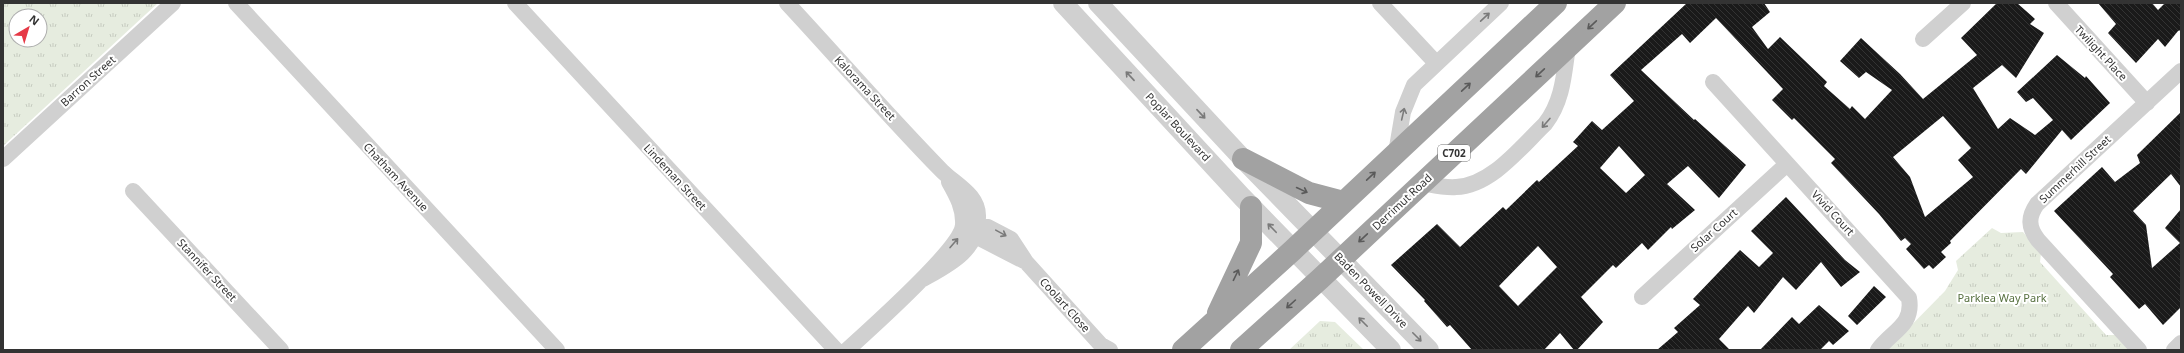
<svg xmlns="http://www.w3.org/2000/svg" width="2184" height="353" viewBox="0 0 2184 353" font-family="'Noto Sans',sans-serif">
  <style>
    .grass { fill: url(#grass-tufts); fill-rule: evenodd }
    .building { fill: url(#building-back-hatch); fill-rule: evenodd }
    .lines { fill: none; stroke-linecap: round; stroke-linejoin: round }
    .minor { stroke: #d0d0d0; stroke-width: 16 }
    .tertiary { stroke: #d0d0d0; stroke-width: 20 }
    .trunk { stroke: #a2a2a2; stroke-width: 22 }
    .oneway { stroke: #7a7a7a }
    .oneway2 { stroke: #5a5a5a }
    .labels { text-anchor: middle; stroke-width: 4; stroke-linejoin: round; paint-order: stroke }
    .shield { fill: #fff; stroke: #707070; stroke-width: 1 }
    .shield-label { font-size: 10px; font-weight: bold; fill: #333 }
    .street-label { font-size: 11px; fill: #333; stroke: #fff }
    .park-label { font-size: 11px; fill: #56703f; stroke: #fff }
  </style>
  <defs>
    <pattern id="grass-tufts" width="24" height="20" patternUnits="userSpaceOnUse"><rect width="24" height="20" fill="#e6ecdf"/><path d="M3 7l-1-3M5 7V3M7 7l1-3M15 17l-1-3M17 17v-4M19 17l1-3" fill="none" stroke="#c6cbc0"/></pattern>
    <pattern id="building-back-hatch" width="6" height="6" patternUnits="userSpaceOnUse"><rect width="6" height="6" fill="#1a1a1a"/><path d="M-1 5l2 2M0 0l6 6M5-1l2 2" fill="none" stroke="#333"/></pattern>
  </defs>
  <rect width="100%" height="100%" fill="#fff"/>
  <path class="grass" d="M 3,3 L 158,3 L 3,146 ZM 16,16 L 40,16 L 40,40 L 16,40 Z
    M 1992,228 L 2001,233 L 2023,232 L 2041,253 L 2040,262 L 2106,335 L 2115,335 L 2129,350 L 1887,350 L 1945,291 L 1958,270 L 1956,261 Z
    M 1320,321 L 1335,322 L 1364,350 L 1289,350 Z"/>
  <path class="building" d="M 1687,3 L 1764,3 L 1770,12 L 1752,27 L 1768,49 L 1780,37 L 1827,82 L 1824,86 L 1850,109 L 1852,106 L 1865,119 L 1892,90 L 1866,72 L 1859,78 L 1840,61 L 1861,38 L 1900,74 L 1923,99 L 1977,55 L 1961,38 L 1997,3 L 2017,3 L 2035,19 L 2030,24 L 2044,33 L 2016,78 L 2002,65 L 1973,88 L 1998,129 L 2010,118 L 2035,135 L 2053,120 L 2033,98 L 2026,102 L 2017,92 L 2057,55 L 2085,78 L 2086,76 L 2110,103 L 2071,140 L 2062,130 L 2026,174 L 2021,169 L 1950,241 L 1951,243 L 1941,252 L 1946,257 L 1933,269 L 1929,265 L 1924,269 L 1906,249 L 1911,244 L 1905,238 L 1901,241 L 1879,214 L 1831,163 L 1835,159 L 1794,118 L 1792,120 L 1772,100 L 1783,89 L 1716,18 L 1690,43 L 1682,34 L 1641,70 L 1694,120 L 1695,119 L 1746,165 L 1719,198 L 1688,166 L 1667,184 L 1695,210 L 1672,229 L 1671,227 L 1648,250 L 1642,243 L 1616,268 L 1613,265 L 1581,297 L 1603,322 L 1577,350 L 1574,350 L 1560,333 L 1544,350 L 1472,350 L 1450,325 L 1447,327 L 1424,301 L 1425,300 L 1391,265 L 1437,224 L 1460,247 L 1503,207 L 1506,210 L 1537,180 L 1539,182 L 1578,146 L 1573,142 L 1592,121 L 1602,130 L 1634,101 L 1610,75 ZM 1943,116 L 1971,148 L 1958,160 L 1973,177 L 1925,217 L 1910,177 L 1893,157 ZM 1619,146 L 1645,175 L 1626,193 L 1600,168 ZM 1538,246 L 1557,267 L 1518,306 L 1499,286 Z
    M 2098,3 L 2152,3 L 2158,10 L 2165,3 L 2181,3 L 2181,30 L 2178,31 L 2165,47 L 2158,39 L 2136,63 L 2108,33 L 2116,24 Z
    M 2181,112 L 2181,187 L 2171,174 L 2133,211 L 2146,225 L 2152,268 L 2180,243 L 2165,228 L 2181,209 L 2181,307 L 2163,325 L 2145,304 L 2139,309 L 2110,277 L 2113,274 L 2054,211 L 2102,167 L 2115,182 L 2140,163 L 2137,155 Z
    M 1786,197 L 1845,260 L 1860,272 L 1841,287 L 1821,262 L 1796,290 L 1783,277 L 1754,313 L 1748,306 L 1719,339 L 1730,350 L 1657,350 L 1678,332 L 1674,328 L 1700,305 L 1693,299 L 1740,250 L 1759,267 L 1773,253 L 1751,231 Z
    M 1874,286 L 1886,297 L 1857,325 L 1848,316 Z
    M 1819,305 L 1849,331 L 1833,345 L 1829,341 L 1820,350 L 1760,350 L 1792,317 L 1799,324 Z"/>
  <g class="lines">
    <path class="minor" d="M 236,3 L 557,350
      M 515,3 L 836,350
      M 787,3 C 839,59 889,117 942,171 C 956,185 979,195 978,217 C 978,251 948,265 923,279
      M 1380,3 L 1436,63
      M 2056,3 L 2147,103
      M 1923,39 L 1963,3
      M 1713,82 L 1909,298 C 1914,326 1891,331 1878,350
      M 1396,153 L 1403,112 L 1414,85 L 1501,3
      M 3,159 L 173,3
      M 1422,183 C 1433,185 1445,188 1456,187 C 1491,186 1521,147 1545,124 C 1563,101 1564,74 1568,46
      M 133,191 L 281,350
      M 967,226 L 988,227 L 1011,239 L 1026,262 L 1101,345 L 1110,350
      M 967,228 L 981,239 L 1026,262
      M 1642,297 L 1787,164
      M 847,350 C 868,331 961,248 963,225 C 964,209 957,196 949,182
      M 2139,350 L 2038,240 C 2028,227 2028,217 2037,204 L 2181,71
      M 2174,350 L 2181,343"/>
    <path class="tertiary" d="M 1063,3 L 1242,197 L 1391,350
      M 1098,3 L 1243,159 L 1429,350"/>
    <path class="trunk" d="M 1243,159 L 1309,193 L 1343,202
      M 1218,313 L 1251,243 L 1251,207
      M 1183,350 L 1293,250 L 1556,3
      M 1241,350 L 1320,279 L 1615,3"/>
  </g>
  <defs><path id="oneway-shaft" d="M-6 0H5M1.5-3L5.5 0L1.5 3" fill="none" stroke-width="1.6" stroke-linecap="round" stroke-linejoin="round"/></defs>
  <g class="oneway">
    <use href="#oneway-shaft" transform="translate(1485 17) rotate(-43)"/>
    <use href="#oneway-shaft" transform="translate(1130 76) rotate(-133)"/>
    <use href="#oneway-shaft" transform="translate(1201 114) rotate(47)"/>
    <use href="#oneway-shaft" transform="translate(1403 114) rotate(-77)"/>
    <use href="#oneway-shaft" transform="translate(1546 123) rotate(131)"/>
    <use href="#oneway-shaft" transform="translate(1272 228) rotate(-134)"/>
    <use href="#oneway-shaft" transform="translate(1001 233) rotate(29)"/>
    <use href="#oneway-shaft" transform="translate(954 243) rotate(-49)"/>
    <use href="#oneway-shaft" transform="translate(1363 322) rotate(-135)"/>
    <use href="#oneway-shaft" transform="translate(1417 337) rotate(45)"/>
  </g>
  <g class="oneway2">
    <use href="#oneway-shaft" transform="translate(1592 25) rotate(137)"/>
    <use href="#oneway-shaft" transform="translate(1540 73) rotate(137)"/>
    <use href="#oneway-shaft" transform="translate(1466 87) rotate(-43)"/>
    <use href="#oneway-shaft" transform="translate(1371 176) rotate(-43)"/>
    <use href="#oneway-shaft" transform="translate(1302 190) rotate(25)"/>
    <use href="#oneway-shaft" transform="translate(1363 238) rotate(137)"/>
    <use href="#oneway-shaft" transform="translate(1236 275) rotate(-64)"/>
    <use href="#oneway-shaft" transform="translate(1291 304) rotate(138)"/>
  </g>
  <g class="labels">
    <rect class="shield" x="1438" y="145" width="32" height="16" rx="3"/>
    <g class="shield-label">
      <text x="1454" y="157">C702</text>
    </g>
    <g class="street-label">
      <text transform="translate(2101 53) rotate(47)" y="4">Twilight Place</text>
      <text transform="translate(88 81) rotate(-42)" y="4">Barron Street</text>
      <text transform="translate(865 88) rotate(47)" y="4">Kalorama Street</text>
      <text transform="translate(1178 127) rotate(47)" y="4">Poplar Boulevard</text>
      <text transform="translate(2075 169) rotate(-43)" y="4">Summerhill Street</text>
      <text transform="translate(396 177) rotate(47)" y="4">Chatham Avenue</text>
      <text transform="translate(675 177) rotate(47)" y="4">Lindeman Street</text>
      <text transform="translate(1402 202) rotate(-43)" y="4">Derrimut Road</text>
      <text transform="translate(1833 213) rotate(47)" y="4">Vivid Court</text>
      <text transform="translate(1714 230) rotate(-42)" y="4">Solar Court</text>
      <text transform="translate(207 270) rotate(47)" y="4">Stannifer Street</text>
      <text transform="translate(1371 290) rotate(46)" y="4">Baden Powell Drive</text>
      <text transform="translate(1065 305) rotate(48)" y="4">Coolart Close</text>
    </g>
    <g class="park-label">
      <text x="2002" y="302">Parklea Way Park</text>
    </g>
  </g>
  <rect width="2184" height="353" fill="none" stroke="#333333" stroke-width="8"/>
  <g transform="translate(28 28) rotate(38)"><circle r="19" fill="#ffffff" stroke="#adadad"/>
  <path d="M0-3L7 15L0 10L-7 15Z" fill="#e63946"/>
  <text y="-6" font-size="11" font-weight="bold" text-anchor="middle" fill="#333333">N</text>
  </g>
</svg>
